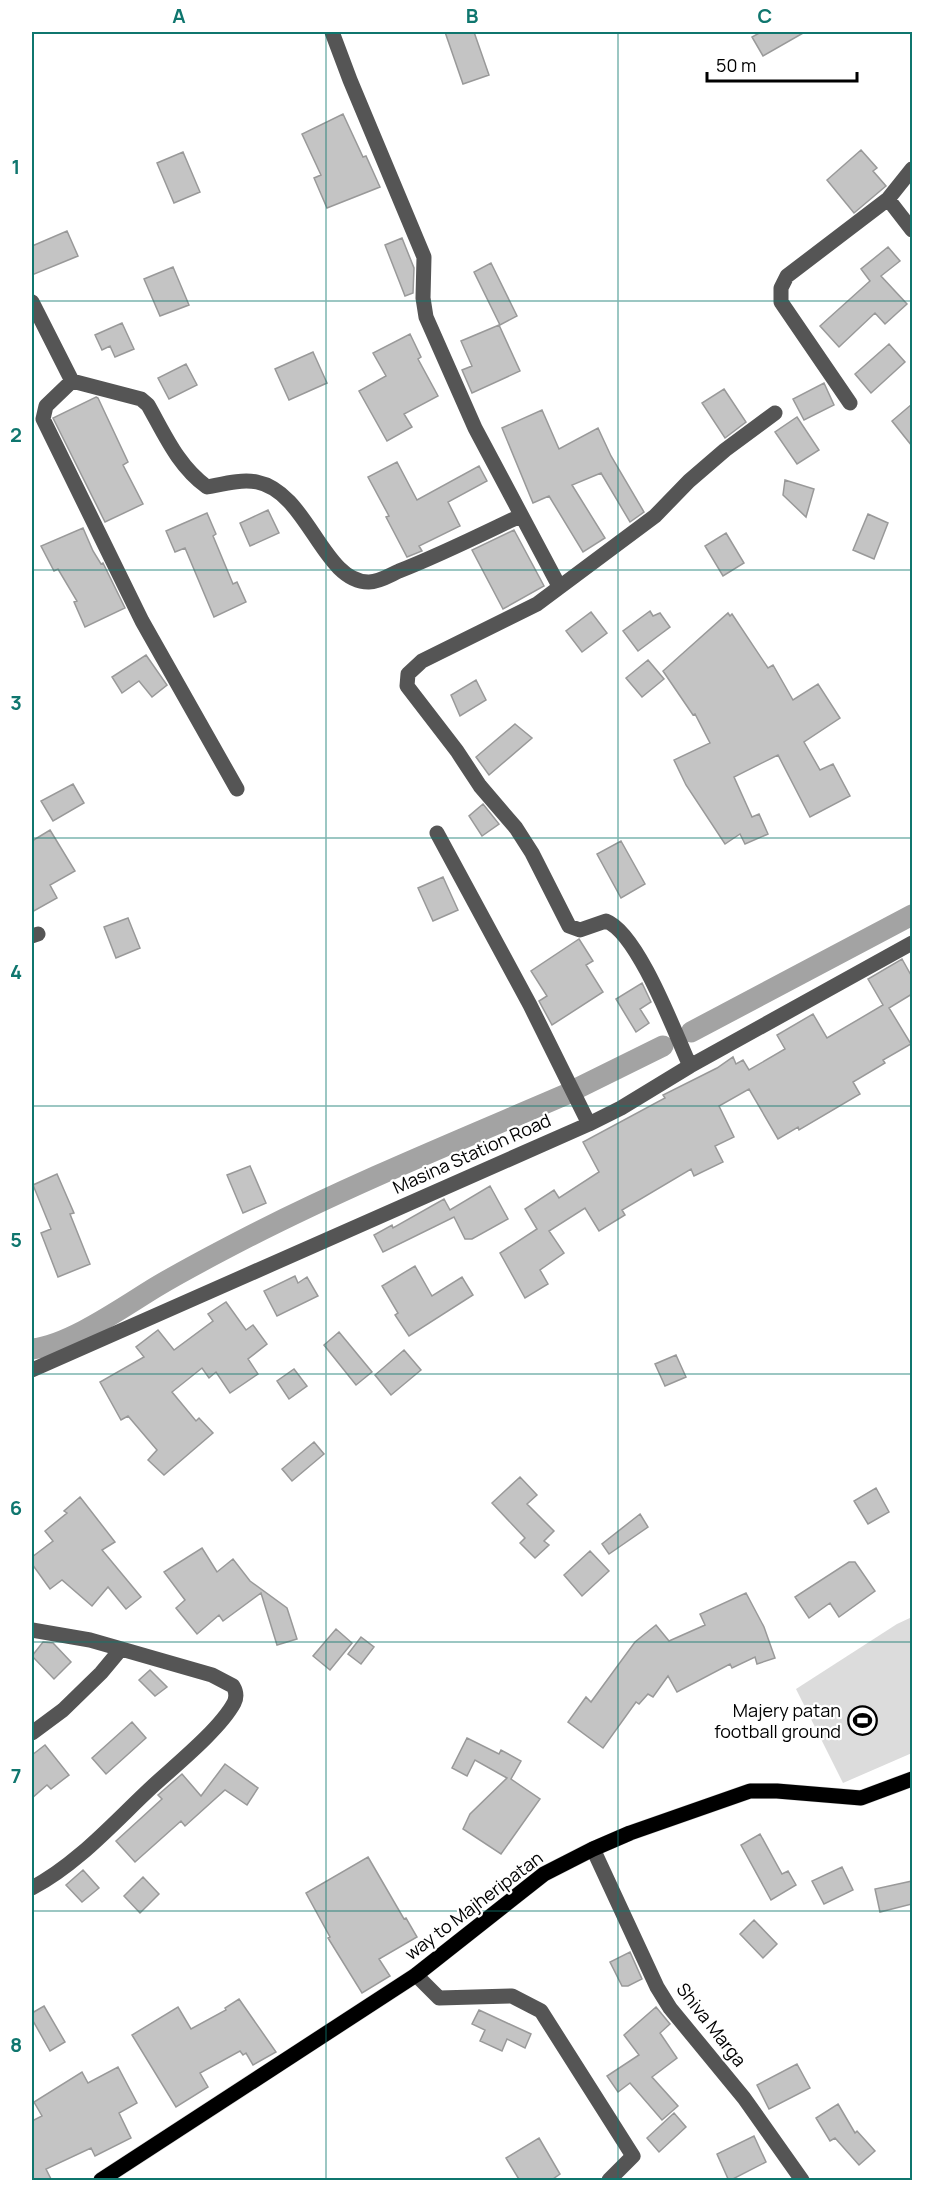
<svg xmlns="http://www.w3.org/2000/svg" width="944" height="2212" viewBox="0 0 944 2212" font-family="Manrope,sans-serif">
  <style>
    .green { fill: #dcdcdc }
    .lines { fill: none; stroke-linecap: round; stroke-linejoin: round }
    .canal { stroke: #a3a3a3; stroke-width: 21 }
    .building { fill: #c4c4c4; stroke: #999; stroke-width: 1.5 }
    .major-casing { stroke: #dbdbdb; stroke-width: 16 }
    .minor { stroke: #555; stroke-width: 15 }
    .major { stroke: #000; stroke-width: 15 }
    .grid { fill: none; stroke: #0f766e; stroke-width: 1.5; stroke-opacity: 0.55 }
    .labels { text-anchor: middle; stroke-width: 4.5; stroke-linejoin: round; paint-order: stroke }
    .street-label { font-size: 18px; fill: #000; stroke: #fff }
    .poi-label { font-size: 18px; fill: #000; stroke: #fff; text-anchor: end }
    .neatline { fill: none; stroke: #0f766e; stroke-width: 2 }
    .grid-label { font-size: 20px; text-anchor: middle; font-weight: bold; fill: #0f766e }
  </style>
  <rect width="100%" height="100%" fill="#fff"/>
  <path class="green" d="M 912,1617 L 912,1753 L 843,1783 L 796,1689 L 897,1624 Z"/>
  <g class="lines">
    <path class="canal" d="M 691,1032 L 912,915
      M 578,1088 L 663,1046
      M 32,1349 C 70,1345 123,1307 156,1287 C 186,1269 217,1253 248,1237 C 352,1184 460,1140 567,1094"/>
  </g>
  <path class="building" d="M 445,32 L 474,32 L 489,75 L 463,84 Z
    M 761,32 L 805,32 L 763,56 L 752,37 Z
    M 343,114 L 363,157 L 366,156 L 380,187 L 327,208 L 314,178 L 321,175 L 302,134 Z
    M 861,150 L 877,168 L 873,171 L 886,186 L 854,213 L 827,180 Z
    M 183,152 L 200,192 L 174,203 L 157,163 Z
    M 67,231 L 78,256 L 32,275 L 32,246 Z
    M 402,238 L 414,268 L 413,293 L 405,296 L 385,245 Z
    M 888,247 L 900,261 L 881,276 L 907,304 L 885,324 L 875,313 L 839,347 L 820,326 L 870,281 L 861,269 Z
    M 491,263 L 517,316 L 500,325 L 474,272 Z
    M 173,267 L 189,305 L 160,316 L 144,279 Z
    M 122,323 L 134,349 L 115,357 L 110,346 L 102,350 L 95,335 Z
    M 499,325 L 520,371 L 472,393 L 462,370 L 472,366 L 461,341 Z
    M 410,334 L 421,357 L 418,359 L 438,396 L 404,414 L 412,427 L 387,441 L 359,391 L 386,376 L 373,353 Z
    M 889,344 L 905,362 L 871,393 L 855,374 Z
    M 313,352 L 327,383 L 289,400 L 275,369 Z
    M 186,364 L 197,385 L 169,399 L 158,378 Z
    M 824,383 L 834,405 L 804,420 L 793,399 Z
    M 724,389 L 746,422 L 725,438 L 702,403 Z
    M 96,397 L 98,398 L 128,462 L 123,465 L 143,504 L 105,522 L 53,418 Z
    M 912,404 L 912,446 L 892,421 Z
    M 542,410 L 559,449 L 598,428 L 611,456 L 644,512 L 630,522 L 601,473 L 572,485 L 605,538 L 583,552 L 549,496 L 533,503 L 502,428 Z
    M 797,417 L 819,450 L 797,464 L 775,432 Z
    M 397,462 L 417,500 L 479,466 L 487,481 L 448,502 L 460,526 L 419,546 L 422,551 L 407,557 L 386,517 L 389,516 L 368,477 Z
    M 785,480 L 814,489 L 806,517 L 783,495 Z
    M 268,510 L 279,533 L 250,546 L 240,523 Z
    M 207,513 L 216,534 L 213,536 L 233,584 L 237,582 L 246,602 L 214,617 L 185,548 L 175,552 L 166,531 Z
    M 868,514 L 888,523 L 874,559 L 853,550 Z
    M 83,528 L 93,551 L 101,564 L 103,563 L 125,608 L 85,627 L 74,602 L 77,601 L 58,569 L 54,571 L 41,546 Z
    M 514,530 L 544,586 L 503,609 L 472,550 Z
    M 726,533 L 744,563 L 723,576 L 705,546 Z
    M 650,611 L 653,616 L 660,613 L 670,627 L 638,651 L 623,631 Z
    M 591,612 L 607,633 L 582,652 L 566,631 Z
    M 728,613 L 730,616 L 732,614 L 768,668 L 773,665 L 793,700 L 818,684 L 840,718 L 804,742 L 820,770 L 833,764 L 850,796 L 810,817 L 778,755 L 734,777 L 752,817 L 759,814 L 768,834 L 745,844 L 740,834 L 725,844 L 686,785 L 674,760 L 710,743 L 695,714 L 693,715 L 663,671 Z
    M 146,655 L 167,685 L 152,697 L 139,681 L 122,693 L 112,677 Z
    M 648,660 L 664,679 L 642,697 L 626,678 Z
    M 476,680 L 486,700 L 460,716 L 451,695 Z
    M 515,724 L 532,738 L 489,775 L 476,757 Z
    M 73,784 L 84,803 L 53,821 L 41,801 Z
    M 483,804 L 499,824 L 482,836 L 469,816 Z
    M 50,830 L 75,871 L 50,885 L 57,898 L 32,912 L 32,841 Z
    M 621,841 L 645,884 L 621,898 L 597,854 Z
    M 443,877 L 458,910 L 433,921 L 418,888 Z
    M 128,918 L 140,948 L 116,958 L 104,927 Z
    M 579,939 L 593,961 L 586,965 L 603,992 L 552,1025 L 539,1001 L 547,996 L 531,971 Z
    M 902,959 L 912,977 L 912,994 L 889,1008 L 911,1044 L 883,1060 L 885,1063 L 853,1082 L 860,1094 L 799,1130 L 798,1127 L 778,1139 L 749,1089 L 719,1106 L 734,1137 L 715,1146 L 723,1162 L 694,1176 L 691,1169 L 622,1210 L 625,1215 L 599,1231 L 585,1208 L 549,1231 L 564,1253 L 540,1270 L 548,1284 L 525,1298 L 500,1253 L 537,1229 L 525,1209 L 554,1190 L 559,1198 L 599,1172 L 583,1142 L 665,1098 L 663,1095 L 717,1068 L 733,1057 L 736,1064 L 743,1060 L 749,1070 L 785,1049 L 777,1035 L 813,1014 L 827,1038 L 883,1005 L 868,979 Z
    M 642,983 L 651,1002 L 640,1009 L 649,1023 L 636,1032 L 616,999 Z
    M 250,1166 L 266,1203 L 243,1213 L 227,1175 Z
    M 57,1174 L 74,1213 L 70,1214 L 90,1264 L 58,1277 L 41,1233 L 51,1229 L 33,1185 Z
    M 490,1186 L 508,1219 L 472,1239 L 465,1239 L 454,1217 L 383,1252 L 374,1235 L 392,1225 L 393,1228 L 444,1199 L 450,1210 Z
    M 415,1266 L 432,1296 L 462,1277 L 473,1295 L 409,1336 L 395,1315 L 398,1313 L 382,1286 Z
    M 295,1276 L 298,1283 L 307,1277 L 318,1296 L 277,1316 L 264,1291 Z
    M 226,1302 L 246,1330 L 253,1325 L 267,1344 L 248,1359 L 258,1374 L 230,1393 L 216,1372 L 209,1378 L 202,1368 L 172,1392 L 196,1421 L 199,1418 L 213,1433 L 164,1475 L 148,1460 L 157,1450 L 128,1416 L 121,1420 L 100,1382 L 144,1357 L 136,1347 L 158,1330 L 174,1350 L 213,1321 L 208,1314 Z
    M 339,1332 L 372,1372 L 356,1385 L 324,1345 Z
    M 404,1350 L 421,1370 L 391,1395 L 375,1375 Z
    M 676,1355 L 686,1377 L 665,1386 L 655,1364 Z
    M 294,1369 L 307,1386 L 289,1399 L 277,1381 Z
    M 314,1442 L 324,1454 L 292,1481 L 282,1469 Z
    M 520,1477 L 537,1495 L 527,1504 L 554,1531 L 544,1541 L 549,1545 L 535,1558 L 520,1543 L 525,1538 L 492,1503 Z
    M 876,1488 L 889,1512 L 868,1524 L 854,1501 Z
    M 80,1497 L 115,1542 L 102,1550 L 141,1597 L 126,1609 L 108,1587 L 92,1606 L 62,1580 L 50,1589 L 32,1564 L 32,1557 L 53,1541 L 45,1531 L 67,1513 L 64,1511 Z
    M 640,1514 L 648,1527 L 609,1554 L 602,1544 Z
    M 202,1548 L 217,1572 L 233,1559 L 250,1581 L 287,1608 L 297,1639 L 277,1645 L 261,1593 L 223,1621 L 219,1615 L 197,1634 L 176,1608 L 185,1600 L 164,1572 Z
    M 590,1551 L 609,1571 L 582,1596 L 564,1575 Z
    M 849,1562 L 855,1562 L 875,1591 L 839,1617 L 830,1603 L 809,1618 L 795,1597 Z
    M 746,1593 L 764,1627 L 775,1658 L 757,1664 L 755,1657 L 732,1668 L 730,1664 L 677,1692 L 668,1676 L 653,1697 L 648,1694 L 639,1704 L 636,1702 L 603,1748 L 568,1722 L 586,1697 L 591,1702 L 635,1642 L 656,1625 L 669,1641 L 705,1625 L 700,1614 Z
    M 336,1629 L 352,1643 L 330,1670 L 313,1656 Z
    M 361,1637 L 374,1647 L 361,1664 L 348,1654 Z
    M 43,1642 L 53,1643 L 71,1662 L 54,1679 L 32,1656 Z
    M 150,1670 L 167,1687 L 155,1696 L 139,1680 Z
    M 132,1722 L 146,1738 L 106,1774 L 92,1758 Z
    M 467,1738 L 499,1754 L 501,1750 L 521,1761 L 511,1779 L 540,1799 L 501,1854 L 463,1829 L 470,1814 L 507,1778 L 475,1760 L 467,1776 L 452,1768 Z
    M 45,1745 L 69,1775 L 51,1789 L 47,1785 L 32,1798 L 32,1755 Z
    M 225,1764 L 258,1788 L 247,1805 L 225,1790 L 185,1826 L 181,1821 L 135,1862 L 116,1841 L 162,1799 L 158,1795 L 182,1774 L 201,1796 Z
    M 760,1834 L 782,1874 L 788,1871 L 796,1885 L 771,1900 L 741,1845 Z
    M 368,1857 L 404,1919 L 406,1918 L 417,1937 L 379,1959 L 390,1976 L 362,1993 L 328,1938 L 330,1937 L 306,1893 Z
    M 842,1867 L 853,1890 L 824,1904 L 812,1881 Z
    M 83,1870 L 99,1888 L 82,1902 L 66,1885 Z
    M 143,1877 L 159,1894 L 140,1913 L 124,1896 Z
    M 912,1881 L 912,1904 L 880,1912 L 875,1889 Z
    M 754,1920 L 777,1944 L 763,1958 L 740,1934 Z
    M 630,1952 L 642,1979 L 628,1986 L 622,1986 L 610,1962 Z
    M 239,1999 L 276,2052 L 253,2065 L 246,2053 L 243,2055 L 240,2051 L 200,2073 L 208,2087 L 176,2107 L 132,2035 L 178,2007 L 191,2029 L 226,2010 L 225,2008 Z
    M 44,2006 L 65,2042 L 50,2051 L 32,2019 L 32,2013 Z
    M 656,2007 L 670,2024 L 660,2033 L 677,2058 L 652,2077 L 678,2106 L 662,2120 L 630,2083 L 618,2092 L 607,2076 L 639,2055 L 624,2035 Z
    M 479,2010 L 531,2034 L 525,2048 L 507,2039 L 502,2051 L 480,2041 L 485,2030 L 472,2024 Z
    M 797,2064 L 810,2088 L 769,2109 L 757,2085 Z
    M 118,2067 L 137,2103 L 119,2113 L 131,2138 L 95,2156 L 91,2148 L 46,2169 L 52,2181 L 32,2181 L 32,2121 L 42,2116 L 34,2102 L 82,2072 L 88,2083 Z
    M 838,2104 L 855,2133 L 857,2131 L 875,2151 L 859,2165 L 835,2138 L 830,2141 L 816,2118 Z
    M 674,2113 L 686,2127 L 659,2152 L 647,2138 Z
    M 754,2136 L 766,2162 L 729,2181 L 717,2154 Z
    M 539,2138 L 560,2174 L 550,2181 L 520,2181 L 506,2158 Z"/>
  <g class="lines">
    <defs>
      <path id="major" d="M 101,2180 L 416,1975 L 544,1874 L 593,1849 L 630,1833 L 750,1791 L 777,1791 L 861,1798 L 912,1779"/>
    </defs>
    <use href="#major" class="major-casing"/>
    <path class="minor" d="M 332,32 L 350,80 L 424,257 L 423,298 L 426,317 L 475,428 L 559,586
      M 888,199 L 912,230
      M 32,302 L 72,381 L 141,399 L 148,405 C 165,435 178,466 207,487 C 223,484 241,479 257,482 C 308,492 323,583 369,582 C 379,582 390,575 399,571 C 440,555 480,535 520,516
      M 72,381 L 46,406 L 43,419 L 142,621 L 237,789
      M 850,403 L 781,302 L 781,288 L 787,276 L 888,199 L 912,169
      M 437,833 L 530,1005 L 589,1124
      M 32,936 L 38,934
      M 690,1066 C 675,1033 638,933 606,921 L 580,930 L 569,926 L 532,853 L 516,828 L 480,786 L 457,751 L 407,686 L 408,674 L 422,661 L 537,604 L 655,516 L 689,481 L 725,450 L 775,413
      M 32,1370 L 589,1124 L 621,1108 L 690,1066 L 912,943
      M 32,1630 L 90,1640 L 212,1675 L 233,1686 C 236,1691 237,1697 234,1703 C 220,1729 177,1764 154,1785 C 115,1821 79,1863 32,1888
      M 32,1733 L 63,1710 L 101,1673 L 121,1649
      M 593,1849 L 657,1987 L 670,2008 L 744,2098 L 802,2180
      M 416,1975 L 439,1998 L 512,1996 L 541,2011 L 633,2156 L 609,2180"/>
    <use href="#major" class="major"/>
  </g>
  <path class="grid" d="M 326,32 L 326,2180M 618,32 L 618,2180M 32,301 L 912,301M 32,570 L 912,570M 32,838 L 912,838M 32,1106 L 912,1106M 32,1374 L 912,1374M 32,1642 L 912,1642M 32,1911 L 912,1911"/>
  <defs>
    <symbol id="stadium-ring" viewBox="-11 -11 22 22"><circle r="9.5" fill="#fff" stroke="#000" stroke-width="1.5"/><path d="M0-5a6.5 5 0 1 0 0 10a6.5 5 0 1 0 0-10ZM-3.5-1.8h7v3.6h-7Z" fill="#000"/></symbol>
  </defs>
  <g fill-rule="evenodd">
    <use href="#stadium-ring" x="846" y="1704" width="33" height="33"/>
  </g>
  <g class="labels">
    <g class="street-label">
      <text transform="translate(472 1154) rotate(-24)" y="6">Masina Station Road</text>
      <text transform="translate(474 1906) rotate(-37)" y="6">way to Majheripatan</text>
      <text transform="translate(711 2025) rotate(52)" y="6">Shiva Marga</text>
    </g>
    <g class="poi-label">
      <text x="841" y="1717">Majery patan<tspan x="841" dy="21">football ground</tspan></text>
    </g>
  </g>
  <rect width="944" height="2212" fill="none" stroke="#ffffff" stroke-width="66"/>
  <path d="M707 72v9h150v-9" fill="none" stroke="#000000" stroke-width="3"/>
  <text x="716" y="72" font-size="18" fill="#000000" stroke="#ffffff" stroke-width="4.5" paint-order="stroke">50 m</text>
  <rect x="33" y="33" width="878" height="2146" class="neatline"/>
  <g class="grid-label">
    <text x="179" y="23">A</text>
    <text x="472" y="23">B</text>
    <text x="765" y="23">C</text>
    <text x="16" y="174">1</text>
    <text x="16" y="442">2</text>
    <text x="16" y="710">3</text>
    <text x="16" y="979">4</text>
    <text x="16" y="1247">5</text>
    <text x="16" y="1515">6</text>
    <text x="16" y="1783">7</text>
    <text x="16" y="2052">8</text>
  </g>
</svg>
